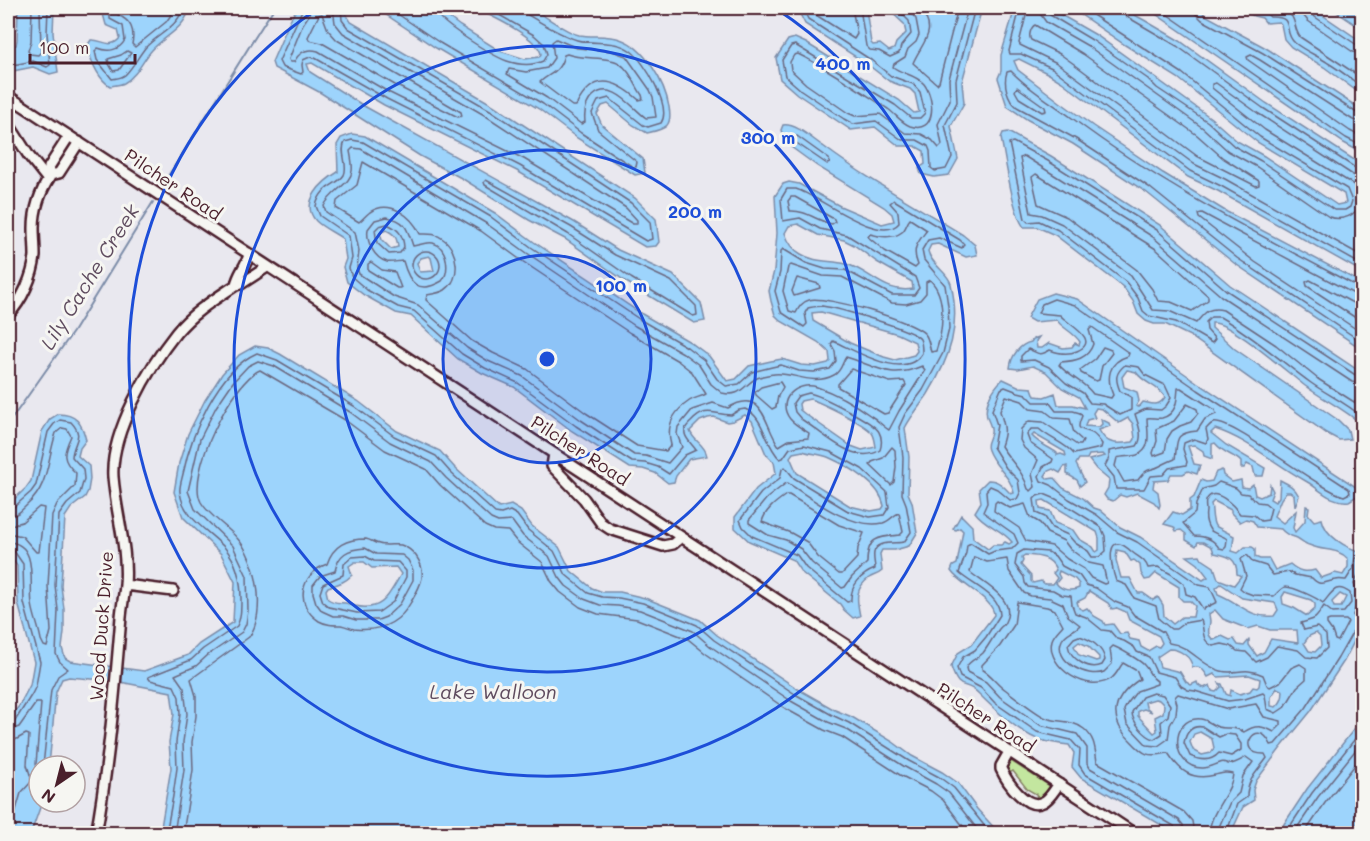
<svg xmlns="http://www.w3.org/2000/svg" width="1370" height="841" viewBox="0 0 1370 841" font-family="Mali,sans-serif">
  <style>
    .green { fill: #c3e69f; stroke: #868265; stroke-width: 1.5 }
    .water { fill: #9dd4fc; stroke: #7c8ca8; stroke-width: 1.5; fill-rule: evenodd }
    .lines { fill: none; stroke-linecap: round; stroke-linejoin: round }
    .shore { stroke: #6b677f; stroke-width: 1.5 }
    .stream { stroke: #7c8ca8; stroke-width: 2 }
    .minor-casing { stroke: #4a1f2b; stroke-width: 14 }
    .minor { stroke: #f6f6f2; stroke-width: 9 }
    .ring { fill: none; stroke: #1d4ed8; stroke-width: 3 }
    .labels { text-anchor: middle; stroke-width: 6; stroke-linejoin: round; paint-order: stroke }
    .street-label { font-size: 18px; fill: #4a1f2b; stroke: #f6f6f2 }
    .water-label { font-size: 20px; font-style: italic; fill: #5f4c5f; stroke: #f6f6f2 }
    .centre { fill: #1d4ed8; stroke: #f6f6f2; stroke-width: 3 }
    .ring-label { font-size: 18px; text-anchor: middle; font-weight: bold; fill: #1d4ed8; stroke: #f6f6f2; stroke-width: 6; stroke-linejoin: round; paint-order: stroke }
  </style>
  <rect width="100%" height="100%" fill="#e9e8ef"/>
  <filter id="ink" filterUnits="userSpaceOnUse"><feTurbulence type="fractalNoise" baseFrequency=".0167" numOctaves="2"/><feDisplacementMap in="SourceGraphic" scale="12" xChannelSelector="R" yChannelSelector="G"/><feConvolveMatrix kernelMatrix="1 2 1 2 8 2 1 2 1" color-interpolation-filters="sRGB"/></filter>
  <g filter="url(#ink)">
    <path class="green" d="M 1011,761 L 1050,786 L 1047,795 L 1038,801 L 1036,794 L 1027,789 L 1013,771 L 1007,774 L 1005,768 L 1008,762 Z"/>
    <path class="water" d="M 18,8 L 54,8 L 53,33 L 58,72 L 50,74 L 33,67 L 8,72 L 8,46 L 16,45 L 17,40 Z
      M 105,8 L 190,8 C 184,29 166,35 152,50 C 143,60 137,76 124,83 C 120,85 114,85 110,86 C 97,78 91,61 87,46 L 91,40 C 102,39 110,50 120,38 L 118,30 L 106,25 L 103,14 Z
      M 305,8 L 348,8 L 346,14 L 351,22 L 493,105 L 635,198 L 656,219 L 659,242 L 656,246 L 645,247 L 517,171 L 384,105 L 312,63 L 307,64 L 310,72 L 364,106 L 574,222 L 618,250 L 673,275 L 701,303 L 705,321 L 694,323 L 628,283 L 565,239 L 529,220 L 463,179 L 420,156 L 321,93 L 274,68 L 272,62 L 291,18 L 296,10 Z
      M 376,8 L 436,8 L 460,26 L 500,51 L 525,59 L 539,57 L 541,54 C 538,37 491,16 475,8 C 490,7 512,4 526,8 C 543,11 561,31 579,35 C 593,37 607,35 620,39 C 645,47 665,83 669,107 C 673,128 664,129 647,133 L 633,125 L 608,104 L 602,106 L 597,114 L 602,125 L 643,159 L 645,173 L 635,175 L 577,138 L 539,109 L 436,48 Z
      M 803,8 L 863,8 L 866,9 L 871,43 L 873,45 L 880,44 L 889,51 L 894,49 L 896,43 L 906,33 L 904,24 L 887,8 L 982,8 L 962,82 L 964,103 L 951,126 L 958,159 L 949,175 L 934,177 L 921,174 L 919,168 L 925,164 L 924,151 L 915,146 L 899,146 L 875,127 L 851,130 L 797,94 L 780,79 L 776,58 L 788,40 L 795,38 L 806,43 L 899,100 L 914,113 L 919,112 L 915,94 L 910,89 L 889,81 L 867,64 L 805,24 L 800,14 Z
      M 1015,8 L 1049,8 L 1096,35 L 1211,118 L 1237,141 L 1264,156 L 1337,205 L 1346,203 L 1344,194 L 1257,142 L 1178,78 L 1125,45 L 1071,8 L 1122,8 L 1144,20 L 1180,41 L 1266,103 L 1362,165 L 1362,272 L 1218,191 L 1188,177 L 1062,82 L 1049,74 L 1019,59 L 1014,61 L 1018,70 L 1060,102 L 1093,126 L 1163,173 L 1227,212 L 1362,283 L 1362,349 L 1234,263 L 1146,192 L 1073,144 L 1028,120 L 1007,106 L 998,78 L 1001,71 L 1001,55 Z
      M 1147,8 L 1200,8 L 1205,15 L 1266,48 L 1362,110 L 1362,153 L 1344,143 Z
      M 1239,8 L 1312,8 L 1362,42 L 1362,95 L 1324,67 L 1291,47 L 1284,39 L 1281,24 L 1279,22 L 1266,23 L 1262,18 L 1254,16 Z
      M 1331,8 L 1362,8 L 1362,29 Z
      M 783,125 C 796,123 812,139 823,146 C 867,179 916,206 963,235 L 975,245 L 977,255 L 966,257 L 938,244 L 931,245 L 928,251 C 931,265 948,272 951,284 C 961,326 950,358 928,394 C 920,406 911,416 905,428 L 909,457 L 908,493 L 912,502 L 917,533 L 909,546 L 895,550 L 882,550 L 880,554 L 882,571 C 878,575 873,575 869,578 C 854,589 857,601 860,616 L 853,618 L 844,610 L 840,604 L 801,572 L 793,560 L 749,541 L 735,528 L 735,517 L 756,489 L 776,473 L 774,462 L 766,454 L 752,421 L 745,415 L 733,421 L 727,422 L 714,417 L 708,418 L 700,421 L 690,431 C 694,442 705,444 707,456 L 689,459 L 676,476 L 674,482 L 668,483 L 655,473 L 643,469 L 630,468 L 572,431 L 514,387 L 482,373 L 458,359 L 411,316 L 396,313 L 364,295 L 347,282 L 343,267 L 346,259 L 343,239 C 335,233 323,228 316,221 C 299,202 323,181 338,172 L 337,145 L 341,138 L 352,134 L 365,136 L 495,213 L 534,242 L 642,314 L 690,342 L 709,356 L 727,381 L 736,379 L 749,366 L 771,361 L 782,359 L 801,365 L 815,366 L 828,363 L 830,361 L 829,352 L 818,342 L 781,321 L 775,315 L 771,301 L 769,291 L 774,271 L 777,233 L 775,196 L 783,184 L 789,182 L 799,184 L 840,206 L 882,224 L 894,221 L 892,214 L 884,207 L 817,166 L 791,147 L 784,139 L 781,130 ZM 798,224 L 818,235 L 844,240 L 854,245 L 877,262 L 912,282 L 913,289 C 884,294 871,271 846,264 C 831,260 815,263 801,254 C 792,249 788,242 785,233 L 789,226 ZM 386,230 C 395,234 397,238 398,247 L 391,249 L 382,240 L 380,233 ZM 429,256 L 431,258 L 434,271 L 420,272 L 417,263 L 421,258 ZM 821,312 L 898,334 L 915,342 L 917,351 L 914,355 L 895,360 L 884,357 L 850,343 L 813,321 L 812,313 ZM 810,399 C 822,403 865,424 872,433 C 875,437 875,442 876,447 L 862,450 L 851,446 L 805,414 L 800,410 L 799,404 L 801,401 ZM 803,451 C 811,454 821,454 830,458 C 850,467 880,484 884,506 L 882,509 L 871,511 L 850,506 L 797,473 L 790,457 L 793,453 Z
      M 1008,132 L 1051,156 L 1160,225 L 1230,285 L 1362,373 L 1362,425 C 1346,410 1326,401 1308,388 C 1291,376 1229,320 1212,323 L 1212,328 L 1235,349 L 1338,420 L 1348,430 L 1350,439 L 1339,440 L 1326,433 L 1190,336 L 1165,324 L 1154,324 L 1146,321 L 1138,314 L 1133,301 L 1123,287 L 1055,235 L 1037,227 L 1024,227 C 1013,215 1005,157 1001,138 L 1003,133 Z
      M 1053,293 L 1077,299 L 1201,385 L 1362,491 L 1362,493 L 1349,501 C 1330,503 1319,488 1304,480 C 1275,464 1247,439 1215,429 L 1211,433 L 1226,445 L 1265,468 L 1263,476 L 1255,476 L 1253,467 L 1247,464 L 1244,468 L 1241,468 L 1241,462 C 1234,454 1225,455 1215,443 L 1212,444 L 1212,459 L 1204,456 L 1203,451 L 1194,445 L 1188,446 L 1194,464 L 1200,465 L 1197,474 L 1188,471 L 1183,474 L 1171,474 L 1168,480 L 1154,481 L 1153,488 L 1158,492 L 1160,505 L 1159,508 L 1154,502 L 1137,493 L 1126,497 L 1120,495 L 1113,501 L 1107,499 L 1104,495 L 1108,488 L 1109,480 L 1096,469 L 1089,460 L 1105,456 L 1103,454 L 1089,455 L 1087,459 L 1079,459 L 1076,464 L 1085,482 L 1080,486 L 1077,480 L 1067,474 L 1067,466 L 1064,467 L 1060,473 L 1053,469 L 1048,471 L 1045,476 L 1048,479 L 1054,478 L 1063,488 L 1083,498 L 1094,508 L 1100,510 L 1120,527 L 1140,537 L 1203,580 L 1208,577 L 1198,564 L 1187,556 L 1200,555 L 1202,559 L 1214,567 L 1218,579 L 1234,585 L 1241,576 L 1237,574 C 1237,557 1227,556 1214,553 L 1212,547 L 1203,542 L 1198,542 L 1196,546 L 1186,540 L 1186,534 L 1181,530 L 1176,531 L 1174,527 L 1164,524 L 1173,512 L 1182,515 L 1190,510 L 1190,500 L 1194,497 L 1201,480 L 1206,482 L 1212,481 L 1216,472 L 1222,470 L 1223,475 L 1232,482 L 1241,480 L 1242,487 L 1248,488 L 1253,484 L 1255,495 L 1260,497 L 1269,493 L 1270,485 L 1273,491 L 1270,499 L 1275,502 L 1279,497 L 1280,480 C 1288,484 1295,487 1299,496 L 1295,506 L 1294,495 L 1290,492 L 1286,492 L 1281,499 L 1274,516 L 1283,523 L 1296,511 L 1293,528 L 1295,532 L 1305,521 L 1306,506 L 1309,507 L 1308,514 L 1314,521 L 1322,519 C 1325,536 1346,548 1362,552 L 1362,626 L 1344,661 L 1311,711 L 1280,749 L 1256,781 L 1253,790 L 1254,800 L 1243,807 L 1231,833 L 1175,833 L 1081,778 L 1072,767 L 1074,753 L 1069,745 C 1060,744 1046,742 1037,739 C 1018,731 993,708 979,694 C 964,679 960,694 951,667 L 958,653 L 971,645 L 994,615 C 994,599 960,585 951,571 L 953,566 L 957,564 L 963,531 L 960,528 L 956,530 L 953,529 L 961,515 L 972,526 L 973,538 L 988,549 L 993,545 L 1001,545 L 1005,542 L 1009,544 L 1012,542 C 1003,530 984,525 975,512 L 981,502 L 979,489 L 988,480 C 999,480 1004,487 1011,494 L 1014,493 C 1011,476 994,467 988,450 C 985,443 990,439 991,433 C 992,427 990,425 988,420 C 982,406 993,388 1003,379 L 1020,387 L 1032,388 L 1035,396 L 1044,397 L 1055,393 L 1058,405 L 1073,405 L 1085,408 L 1079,397 L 1062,388 L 1046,372 L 1033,366 L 1018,369 L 1010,368 C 1011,356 1020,344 1031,342 L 1033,339 L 1039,337 L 1036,341 L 1037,348 L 1042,348 L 1049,343 L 1063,348 L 1072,347 L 1075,343 L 1079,345 L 1080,342 C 1074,332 1060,327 1057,320 L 1034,322 L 1027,318 L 1037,299 ZM 1127,370 L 1136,372 C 1144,384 1158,385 1165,397 C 1159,407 1153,404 1143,402 L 1139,407 L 1136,406 L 1139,401 L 1137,392 L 1124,387 L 1122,377 ZM 1096,408 L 1102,409 L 1119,423 L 1128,418 L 1133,424 L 1135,439 L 1133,442 C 1117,444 1107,446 1099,430 L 1110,426 L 1109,423 L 1101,419 L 1102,424 L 1099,427 L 1085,426 L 1087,420 L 1095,418 L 1093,413 ZM 1034,434 L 1065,452 L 1066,456 L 1061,454 L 1057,455 L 1057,453 C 1049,447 1039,444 1032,436 ZM 1044,500 L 1097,532 L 1099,538 L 1099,550 L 1096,552 L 1093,547 L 1079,539 L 1073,530 L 1055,523 L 1050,511 L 1040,509 L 1039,501 ZM 1214,501 L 1231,510 L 1231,513 L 1240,522 L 1246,519 L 1253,521 L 1257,527 L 1281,529 C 1286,535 1289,535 1297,538 C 1301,540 1305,544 1309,545 C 1324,552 1337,547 1348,559 L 1348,567 L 1343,575 L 1335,573 L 1321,578 L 1315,570 C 1305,573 1298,571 1290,564 L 1275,570 L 1269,559 L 1260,559 L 1255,557 L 1255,549 L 1252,547 L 1245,547 L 1238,553 L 1232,551 L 1234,536 L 1215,526 C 1211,518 1213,512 1211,504 ZM 1117,550 L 1125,552 L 1131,561 L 1134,560 L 1140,565 L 1141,573 L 1145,580 L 1150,579 L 1156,573 L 1179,587 L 1179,597 L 1183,601 L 1190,601 L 1195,606 L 1193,617 L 1182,617 L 1173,624 L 1164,616 L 1163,605 L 1158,597 L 1153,600 L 1143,593 L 1138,593 L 1130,578 L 1121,578 L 1116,560 ZM 1025,555 C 1038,556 1051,556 1056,570 L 1053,573 L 1057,578 L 1053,584 L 1045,584 L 1041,581 L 1033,583 L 1031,581 L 1031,576 L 1021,565 L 1023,561 L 1022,557 ZM 1059,571 L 1075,579 L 1079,584 L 1079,588 C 1071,592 1061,590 1056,583 L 1060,578 L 1058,574 ZM 1221,584 L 1242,598 L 1275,603 L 1278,610 L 1274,616 C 1250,619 1239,602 1218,594 L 1216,588 ZM 1089,591 L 1108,603 L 1112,609 L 1117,608 L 1126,612 L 1129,620 L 1159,636 L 1162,643 L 1159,647 L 1156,646 L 1148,651 L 1141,647 L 1139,641 L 1130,639 L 1127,633 L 1120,634 L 1113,624 L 1105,625 L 1103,621 L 1094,616 L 1087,608 L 1083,610 L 1079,608 L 1077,602 L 1085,598 ZM 1285,592 L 1311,600 L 1315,604 L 1315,609 L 1307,616 L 1294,608 L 1283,604 L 1282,597 ZM 1340,594 L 1346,597 L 1341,607 L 1334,607 L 1332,602 ZM 1215,610 L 1223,619 L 1248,629 L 1258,626 L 1270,630 L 1297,630 L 1298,643 L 1271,639 L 1264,652 L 1257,656 L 1249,645 L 1249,640 L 1244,646 L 1238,645 L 1234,639 L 1230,640 L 1222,636 L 1214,640 C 1206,635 1209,629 1210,622 C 1210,619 1209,616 1209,614 ZM 1316,633 L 1320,637 L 1321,646 L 1315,652 L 1309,651 L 1304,643 L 1309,636 ZM 1079,642 L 1088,646 L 1099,657 L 1099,660 L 1096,661 L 1079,655 L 1074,646 ZM 1169,649 C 1179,649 1192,657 1192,667 C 1201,666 1203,669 1208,677 L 1214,674 L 1218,677 L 1249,675 L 1260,679 L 1259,686 L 1257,688 L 1253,687 L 1250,691 L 1240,694 L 1231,690 L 1230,696 L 1226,694 L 1222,684 L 1219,683 L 1221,687 L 1216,692 L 1212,691 L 1210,685 L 1204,688 L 1198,685 L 1197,682 L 1191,685 L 1186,682 L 1180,672 L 1160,667 L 1157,657 ZM 1277,688 L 1283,691 C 1283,698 1281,703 1276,707 L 1271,706 L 1271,697 ZM 1155,699 L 1159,700 L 1164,705 L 1163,713 L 1155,717 L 1157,731 L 1154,733 L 1138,716 L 1138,711 L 1144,709 L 1152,712 L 1146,707 L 1145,702 ZM 1200,732 L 1212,739 L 1214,748 L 1211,753 L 1202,755 L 1193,750 L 1190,742 L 1194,734 Z
      M 255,346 L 268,348 L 280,354 L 358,401 L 397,431 L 440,451 L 455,468 L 499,508 L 511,505 L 521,511 L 532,526 L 559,547 L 571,571 L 592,588 L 603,592 L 620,592 L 645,598 L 700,620 L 717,635 L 798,689 L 835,710 L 852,717 L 893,742 L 912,756 L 942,772 L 958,783 L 977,809 L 999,833 L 160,833 L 171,768 L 169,742 L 174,714 L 171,692 L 115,681 L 69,677 L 62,679 L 56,692 L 49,766 L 39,766 L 39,802 L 42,802 L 31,833 L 8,833 L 8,720 L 19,706 L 30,685 L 34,662 L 18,603 L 17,566 L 8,553 L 8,505 L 26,488 L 31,481 L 42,431 L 50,419 L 58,414 C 76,414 82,423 86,440 L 80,448 L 78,456 L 89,466 L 90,479 L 88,491 L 85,497 L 71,508 L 65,517 L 61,586 L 64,609 L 64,632 L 62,648 L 65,658 L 70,661 L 144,671 L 188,655 L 199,644 L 233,622 L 235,582 L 221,554 L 183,517 L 174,492 L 179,463 L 188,434 L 205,400 L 222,374 L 239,355 ZM 355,562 L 364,562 L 372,568 L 396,567 L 401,574 C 389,595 383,612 355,606 C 352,605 349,604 346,603 C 339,602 335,604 328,599 L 326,590 L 328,587 C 338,584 344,583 352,575 L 349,566 Z
      M 1362,719 L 1362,833 L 1278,833 L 1307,789 Z"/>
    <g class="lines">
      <path class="shore" d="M 32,8 L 31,41 L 28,51 L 30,54 L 38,55 L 41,52 L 40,8
        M 110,8 L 110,19 L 123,26 L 125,40 C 119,51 108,52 98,48 L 95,51 L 97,60 L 112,79 C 117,78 121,78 125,75 C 133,67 138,57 145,48 C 158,34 178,27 183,8
        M 118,8 L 118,15 C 131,21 135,30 132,44 L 135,47 L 166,22 L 176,8
        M 303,8 L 279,61 L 282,67 L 301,74 L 303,72 L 302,65 L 303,60 L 310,57 L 315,58 L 387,99 L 520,166 L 646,241 L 652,239 L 650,222 L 631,203 L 490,110 L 348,28 L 342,20 L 341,8
        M 310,8 L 309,15 L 303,24 L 289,59 L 290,62 L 294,62 C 299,52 307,48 318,51 L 390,93 L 524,159 L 633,224 L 637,224 L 637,220 L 626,208 L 486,116 L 343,33 L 335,23 L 333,8
        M 389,8 L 440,43 L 543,104 L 581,133 L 633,167 L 636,167 L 637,162 L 598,130 L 592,113 L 598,101 L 609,98 L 643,125 L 648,127 L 661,123 C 672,107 645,62 631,51 C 616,39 594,45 577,40 C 560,35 543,24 528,15 L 525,8
        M 433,8 C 435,21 493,56 507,61 C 519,65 532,66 543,61 L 547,54 L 544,44 L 534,35 L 487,8
        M 808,8 L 806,15 L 808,19 L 871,60 L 891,76 L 913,84 L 920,92 L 925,113 L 920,118 L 911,118 L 895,105 L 795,45 L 791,46 L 782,60 L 785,76 L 801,90 L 844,119 L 853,124 L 876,121 L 902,140 L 917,140 L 928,146 L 930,151 L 931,168 L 935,171 L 946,169 L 952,157 L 945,125 L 957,102 L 956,80 L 975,8
        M 815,8 L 816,15 L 854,39 L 857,34 L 852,8
        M 860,8 L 866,46 L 870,50 L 879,51 L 890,57 L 899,53 L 901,46 L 911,34 L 909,21 L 896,8
        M 907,8 L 916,19 L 919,35 L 916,42 L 908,49 L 905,57 L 894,64 L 893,67 C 902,74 915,74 924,84 C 935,98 937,135 910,126 C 902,123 895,114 888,109 C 859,90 829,69 798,54 L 794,55 L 790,62 L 791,70 L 806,84 L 848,113 L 855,116 L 880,114 L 905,133 L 921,134 L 932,140 L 939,148 L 942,145 L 938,124 L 950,100 L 949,79 L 968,8
        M 919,8 C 940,32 921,43 913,63 L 937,84 L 939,82 L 958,8
        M 1020,8 L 1009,51 L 1010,54 L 1021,54 L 1052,68 L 1190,171 L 1221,186 L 1362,265
        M 1028,8 L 1019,43 L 1020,45 L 1057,63 L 1194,164 L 1225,179 L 1362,256
        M 1039,8 L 1041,15 L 1046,22 L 1088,46 L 1203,128 L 1228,151 L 1257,167 L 1329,217 C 1339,220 1349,218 1356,211 L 1359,201 L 1354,185 L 1265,130 L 1212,88 L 1212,84 L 1216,83 L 1259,114 L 1353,175 L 1362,177
        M 1047,8 L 1050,15 L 1092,40 L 1148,79 L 1157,88 L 1208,122 L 1234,146 L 1261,161 L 1334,210 L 1345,210 L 1350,207 L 1352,201 L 1347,189 L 1260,137 L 1182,73 L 1082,8
        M 1120,8 L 1124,15 L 1177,46 L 1263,108 L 1357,169 L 1362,170
        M 1158,8 L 1346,138 L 1362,146
        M 1194,8 L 1195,13 L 1202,20 L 1263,53 L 1357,113 L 1362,114
        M 1251,8 L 1265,12 L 1270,17 C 1297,16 1281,31 1295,43 C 1305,51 1318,56 1328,63 C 1340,70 1351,79 1362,87
        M 1271,8 C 1275,9 1281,8 1285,11 C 1297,16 1293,28 1300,37 L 1362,78
        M 1302,8 L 1303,15 L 1308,21 L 1353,52 L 1362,54
        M 1310,8 L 1312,15 L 1357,45 L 1362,46
        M 322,14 L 328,30 L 337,40 L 461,112 L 462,116 L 458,117 L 395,85 L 322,43 L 309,40 L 308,37 L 319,15 Z
        M 1035,25 L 1083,54 L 1197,135 L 1223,158 L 1259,181 L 1259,185 L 1256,186 L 1197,156 L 1074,64 L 1060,54 L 1031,40 C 1028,36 1031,27 1035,25 Z
        M 556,39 L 577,48 L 612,51 L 626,56 L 650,90 L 653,97 L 656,117 L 646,118 C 632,108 612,79 593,96 C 585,103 584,113 585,122 L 581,124 L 547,98 L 507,74 L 509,69 L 526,72 L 547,68 L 554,58 L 552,42 Z
        M 127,51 L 131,53 L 119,70 L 113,71 L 109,64 L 108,59 L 121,55 Z
        M 567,54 C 582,60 609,56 619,63 C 630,70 635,85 642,95 L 643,99 L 639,100 C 614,78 593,72 576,106 L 572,106 L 540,82 C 551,72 559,74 564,55 Z
        M 8,66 L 33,61 L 47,67 L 50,65 L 47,33 L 48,8
        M 1017,87 L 1045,107 L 1046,111 L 1042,112 L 1019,98 L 1015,91 Z
        M 1362,122 L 1353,120 L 1260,60 L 1251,55 L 1247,57 L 1248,60 L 1350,131 L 1362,137
        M 797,136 L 829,159 L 830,163 L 827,164 L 795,142 L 793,138 Z
        M 352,140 L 363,142 L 491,217 L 531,247 L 639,319 L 687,347 L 704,360 L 717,379 L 726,386 L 739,384 L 752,372 L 772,367 L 781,365 L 799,371 L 814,372 L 830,369 L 836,361 L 835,351 L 831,344 L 833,341 C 855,350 905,382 922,353 C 922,349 922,343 920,339 C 913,329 837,308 822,306 C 817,306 813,307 808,308 L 805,313 L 807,324 L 804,327 L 781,312 L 775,291 L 780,272 L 781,251 L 783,249 L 806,263 L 825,269 L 845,270 L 892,295 L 914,295 L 919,288 L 915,277 L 847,235 L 820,229 L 800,218 L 783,221 L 781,199 L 787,189 C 788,189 795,189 796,189 C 818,195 880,246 899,223 L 898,212 L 890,203 L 894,200 L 960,240 L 964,244 L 962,248 L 939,238 L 928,240 L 922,250 L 924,260 L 945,285 L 948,306 L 949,329 L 943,353 L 923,390 L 905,414 L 899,427 L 903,457 L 902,494 L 906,504 L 911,532 L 904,542 C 895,544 876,540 874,553 C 873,558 875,564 875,569 C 862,574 850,585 851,601 L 847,602 L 806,568 L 797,555 L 752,536 L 743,527 L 740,520 L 761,493 L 780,478 L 782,469 L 785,467 L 794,478 L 848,511 L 870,517 L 884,515 L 889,507 L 887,492 L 862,469 L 831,452 L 804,445 L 790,448 L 783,458 L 780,459 C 764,444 765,417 745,409 L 739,410 L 731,415 C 713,415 707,405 691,422 C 687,426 684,428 685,434 C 687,441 693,445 696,450 L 685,455 L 669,474 L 658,467 L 645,463 L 632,462 L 576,426 L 518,383 L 485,368 L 462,354 L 414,311 L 398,307 L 367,290 L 352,277 L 349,268 L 352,258 L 349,236 L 320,216 L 316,206 C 321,185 337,186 344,175 C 349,165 339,152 345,142 Z
        M 353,148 L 361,149 L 487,224 L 527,253 L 635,326 L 683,353 L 699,365 L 711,384 L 722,393 C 741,397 742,387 755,379 C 760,376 768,375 774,374 C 791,371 812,387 834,375 C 842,371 842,362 846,357 C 876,366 890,380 922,366 L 925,370 L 899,411 L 889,430 C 883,427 878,420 871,416 C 856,405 835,393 817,387 C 797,381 775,400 790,419 C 795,425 803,429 809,433 L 808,438 L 789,440 L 779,446 C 764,426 764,386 728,408 L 713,403 L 692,410 L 678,427 L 677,434 L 682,447 L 668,463 L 646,456 L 634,455 L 581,420 L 522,376 L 488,361 L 467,348 L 418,305 L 394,297 L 359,274 L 357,268 L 359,251 L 355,232 L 326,212 L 324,206 C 331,191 351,184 352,171 C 353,165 351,157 350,151 Z
        M 363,162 L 481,231 L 522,261 L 630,333 L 678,361 L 692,372 L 706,394 C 701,397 693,398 688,402 C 672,413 666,427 671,445 L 666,451 L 637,446 L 586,413 L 527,369 L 493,353 L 472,341 L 426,300 L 427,295 C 433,294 440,293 445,290 C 462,279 458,249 443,239 C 436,233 428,234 420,234 C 412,216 390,199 370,212 C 366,215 363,219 359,222 L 336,208 L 337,201 L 357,185 Z
        M 1036,174 L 1156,249 L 1208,296 L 1208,300 L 1192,311 L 1171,302 L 1158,301 L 1152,289 L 1137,270 L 1067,217 L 1038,204 L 1032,177 Z
        M 486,180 L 571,227 L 615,255 L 671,281 L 696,306 L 697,315 L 693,316 L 631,278 L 568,234 L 485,185 L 484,182 Z
        M 791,197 L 795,197 L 834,219 L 835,222 L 832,224 C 817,221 806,210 790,211 L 788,201 Z
        M 387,217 C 407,221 407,229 413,246 C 419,245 426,242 433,243 C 448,247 450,271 442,281 C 418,295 409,283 403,261 C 398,261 392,263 387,262 C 374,258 366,242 368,229 L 375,220 Z
        M 910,219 L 927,230 C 918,242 911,248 918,265 L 915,268 L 885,251 L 868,237 L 870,234 C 880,237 893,239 902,232 C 906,229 907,222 910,219 Z
        M 387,224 C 399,229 403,235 404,247 L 400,253 L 389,254 L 377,243 L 375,230 L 379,226 Z
        M412 265a14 14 0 1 1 28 0a14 14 0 1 1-28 0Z
        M 371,262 L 382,270 L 395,272 L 401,288 L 397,288 L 368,270 L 368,264 Z
        M 791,265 L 823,276 L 842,277 L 892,303 L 906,304 L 920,300 L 926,293 L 926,282 L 930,280 C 947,296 943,331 936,351 L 931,352 C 929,346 929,339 925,334 C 914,321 825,295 809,300 C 802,302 799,307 796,313 L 789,311 L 783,291 L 788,267 Z
        M 797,278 L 819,284 L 820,288 L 794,296 L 792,291 Z
        M 1362,288 L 1358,287 C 1260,235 1162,186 1072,118 C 1052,103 1028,89 1011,71 L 1007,72 C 1003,83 1007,99 1017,107 L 1076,139 L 1149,187 L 1237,258 L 1362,342
        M 1362,296 L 1354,294 L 1202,213 L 1198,214 L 1199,218 L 1255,262 L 1362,333
        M 1054,299 L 1075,305 L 1198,390 L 1349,489 L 1350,493 L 1344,496 C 1317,489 1232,418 1213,423 C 1210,424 1208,427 1206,429 L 1208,439 L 1206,443 L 1194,439 L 1184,443 L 1183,449 L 1187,462 L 1186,465 L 1169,468 L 1163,475 L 1151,476 L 1144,489 L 1116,489 L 1114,477 L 1105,466 L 1109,458 L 1109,451 L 1137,446 C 1144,436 1138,424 1135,414 L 1146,409 L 1161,410 L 1166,406 L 1171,398 L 1165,385 L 1145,375 L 1139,367 L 1125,365 C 1115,373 1115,379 1120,391 L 1131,397 L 1131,410 L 1120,415 L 1103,404 L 1090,403 L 1083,393 L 1066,383 L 1049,367 L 1034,360 L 1021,361 L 1021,356 L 1028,349 C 1039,353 1038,357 1050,350 C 1060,354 1068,355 1077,351 C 1102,340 1067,324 1060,315 L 1038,313 L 1042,304 Z
        M 1362,305 L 1351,302 L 1310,280 L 1306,282 L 1307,286 L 1362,322
        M 1092,327 L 1129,353 L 1128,356 C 1108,362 1106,378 1113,395 L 1111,398 L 1093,394 C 1085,382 1069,377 1059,365 L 1061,362 C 1075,361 1088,359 1093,344 L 1089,330 Z
        M 1103,347 L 1111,350 L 1112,353 L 1102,366 L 1099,380 L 1096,381 L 1081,373 L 1080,370 L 1095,359 Z
        M 851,369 L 890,382 L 904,381 L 906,385 L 888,413 L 884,414 L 838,387 L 838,384 Z
        M 1362,377 L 1357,376 L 1226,290 L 1157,230 L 1048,161 L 1013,142 L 1009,143 L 1025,219 L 1028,222 L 1039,221 L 1058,230 L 1126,282 L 1138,298 L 1143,311 L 1149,316 L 1176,322 L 1212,343 L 1215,339 L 1207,330 L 1206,322 L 1211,317 L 1220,317 C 1253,336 1281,361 1311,383 C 1328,395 1347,403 1362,417
        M 780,382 L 783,387 L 778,396 L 776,407 L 772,409 L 756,395 L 755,392 L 761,387 Z
        M 1362,384 L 1352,382 L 1221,296 L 1153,237 L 1024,156 L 1020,158 L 1031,213 L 1042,215 L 1062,224 L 1131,276 L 1153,310 L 1169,311 L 1196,323 C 1204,314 1208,306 1223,310 L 1276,345 L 1318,379 L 1362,407
        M 1178,388 L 1181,388 L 1215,410 L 1216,414 L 1205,419 L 1197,431 C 1173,433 1178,441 1175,459 C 1169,461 1166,463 1160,466 C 1149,472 1148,466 1138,480 L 1124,482 L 1115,466 L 1117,458 C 1123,456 1131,457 1137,455 C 1153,449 1147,431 1147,418 C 1152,417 1156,419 1162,418 C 1177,414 1177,400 1178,388 Z
        M 809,393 C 820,395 874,422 879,432 C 882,437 882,445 880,450 C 855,467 822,432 801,419 L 795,412 L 793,403 L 798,396 Z
        M 1006,396 L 1022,401 L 1030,409 L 1045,411 L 1054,418 L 1070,419 L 1074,433 L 1083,441 L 1081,445 L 1077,445 L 1043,422 L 1029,421 L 1021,429 L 1020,440 L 1024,448 L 1038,460 L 1032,474 L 1035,487 L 1031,491 L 1028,489 C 1024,472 1010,461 1001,446 C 1007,429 1004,426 1000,411 Z
        M 1187,404 L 1197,409 L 1198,413 L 1191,422 L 1180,426 L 1172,431 L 1167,439 L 1165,452 L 1154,456 L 1153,453 L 1157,441 L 1156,429 L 1174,421 Z
        M 892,447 L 895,450 L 896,467 L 894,482 L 891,485 L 870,465 L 872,462 L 883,458 Z
        M 1219,482 L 1236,488 L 1241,493 L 1248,494 L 1257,502 L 1265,503 L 1271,508 L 1268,520 L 1261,521 L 1254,515 L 1240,514 C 1235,507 1213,483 1206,501 C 1205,504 1206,508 1206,511 C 1205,517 1206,524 1210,530 C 1214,534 1222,535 1227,539 L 1226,547 L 1224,549 L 1219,548 C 1213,538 1204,536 1194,536 L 1183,523 L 1195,513 L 1196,504 L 1203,489 L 1214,486 Z
        M 785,484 L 788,483 C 813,500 852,530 883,523 C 890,521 893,515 899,513 L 903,532 L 900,535 C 878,537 867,537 867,563 L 852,577 L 845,587 L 842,588 L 812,563 L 801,549 L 786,540 L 768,535 L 749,523 L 749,520 L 767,498 Z
        M 1044,494 L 1056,499 L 1101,527 L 1105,536 L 1106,551 L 1099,557 L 1092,557 L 1088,551 L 1075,543 L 1068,535 L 1052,528 L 1045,517 L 1036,513 L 1034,499 L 1037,496 Z
        M 786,495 L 789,495 L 839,525 L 864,533 L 858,548 L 857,558 L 842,574 L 839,574 L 818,557 L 807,542 L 791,533 L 762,522 C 765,510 776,502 786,495 Z
        M 997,501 L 1010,508 L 1025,504 L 1030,517 L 1040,523 L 1047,533 L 1064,541 L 1070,549 L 1089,563 L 1103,566 L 1107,583 L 1104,584 L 1091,578 L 1084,569 L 1067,559 L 1052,546 L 1026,541 L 1019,528 L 994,511 L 995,503 Z
        M 8,509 L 14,507 L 31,492 L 36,485 L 48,432 L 54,424 L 60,420 L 71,422 C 85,437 73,441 72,457 L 83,469 L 84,479 L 80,493 L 67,504 L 59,515 L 55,585 L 58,610 L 56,654 L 60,662 L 68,669 L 58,676 L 51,690 L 43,766
        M 8,517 C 16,516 21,511 27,505 C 49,486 47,460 56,433 L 62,428 L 67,429 L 71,436 C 63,453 61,460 76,473 L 75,486 L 57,504 L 52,515 L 48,586 L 51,631 L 47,647 L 44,646 L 41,640 C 39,628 34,617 32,604 C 29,584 39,543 8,542
        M 8,526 L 22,522 L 39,507 L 44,508 L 39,552 L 36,552 L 22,536 L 8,533
        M 366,539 C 371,540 374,543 379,544 C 385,546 394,544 401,545 C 407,547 412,551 416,556 C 428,573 421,585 411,602 C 399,624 380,632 354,629 C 350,628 346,626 341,625 C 333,625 326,625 319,621 C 294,605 300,574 327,564 C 333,545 347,539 366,539 Z
        M 365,548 L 376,554 L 402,555 L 408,560 L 413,570 L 413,580 L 400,604 L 386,617 L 378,620 L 356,620 L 343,616 L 333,616 L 322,611 L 316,603 L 313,593 L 313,585 L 320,576 L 335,571 C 338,554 348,549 365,548 Z
        M 8,549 L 14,551 L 23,564 L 24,603 L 40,662 L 36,686 L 32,694 L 15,721 L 8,723
        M 1024,550 L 1048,552 L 1055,556 L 1062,566 L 1079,575 L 1086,585 L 1096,588 L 1115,602 L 1128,607 L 1134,615 L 1163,632 L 1169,643 C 1190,645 1201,666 1221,671 C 1236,675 1244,666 1263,675 L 1267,685 L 1270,687 L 1280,682 L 1291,668 L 1300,664 L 1306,668 L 1306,679 L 1297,687 L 1285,707 L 1276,713 L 1267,709 L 1265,695 L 1263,693 L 1245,699 L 1228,701 L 1195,691 L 1188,690 L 1181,686 L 1175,677 L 1156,672 L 1149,657 L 1137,652 L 1134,647 L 1124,641 L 1117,639 L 1110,631 L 1102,630 L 1086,617 L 1075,613 L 1072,605 L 1071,596 L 1062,595 L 1053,590 L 1028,587 L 1025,583 L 1024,577 L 1015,565 L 1017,554 Z
        M 365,556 L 374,561 L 398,562 L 406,571 L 406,577 L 393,602 L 379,612 L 357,613 L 329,607 L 323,602 L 320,593 L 323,584 L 343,575 L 344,564 L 352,557 Z
        M 1362,566 L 1354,584 L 1359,598 L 1353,615 L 1355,618 L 1362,617
        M 1330,620 L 1346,620 L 1348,622 L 1338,641 L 1335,640 L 1332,631 L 1327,624 L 1327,621 Z
        M 1079,636 C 1090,639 1103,647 1105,660 L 1102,665 C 1089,671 1070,659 1068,645 L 1074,638 Z
        M 1153,693 L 1163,695 L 1170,705 L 1168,716 L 1161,722 L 1162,734 L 1154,739 C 1145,736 1132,722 1132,712 L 1142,697 Z
        M 1203,727 L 1219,737 L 1226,734 L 1235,735 L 1241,744 L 1241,750 L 1231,756 L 1219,753 C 1211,762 1201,761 1190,756 L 1184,743 C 1186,732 1192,725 1203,727 Z
        M 8,731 L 19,727 L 36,703 L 41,703 L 36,764 L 39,774
        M 8,740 L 17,739 L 26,734 L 29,735 L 27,765 L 32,781 L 21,793 L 9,834
        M 166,834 L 173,796 L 177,768 L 176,742 L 180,714 L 179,697 L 174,686 L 150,680 L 148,677 L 191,660 L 203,649 L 237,626 C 241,618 241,609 241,599 C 241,582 237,562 225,548 C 209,531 183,518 180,492 C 179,487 182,479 183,474 C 191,434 218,370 257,353 L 277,360 L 354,406 L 394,436 L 436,456 L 451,473 L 495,513 L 501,514 L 510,511 L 517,515 L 528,530 L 554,551 L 566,575 L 588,593 L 602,597 L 619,598 L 643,603 L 697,625 L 714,640 L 795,694 L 832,715 L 849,723 L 909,761 L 939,777 L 954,788 L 991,834
        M 174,834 L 184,770 L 183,742 L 187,714 L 184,688 L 175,675 L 196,666 L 208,655 L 242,632 L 246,624 L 248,611 L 247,576 L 233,546 L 195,509 L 188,491 L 200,439 L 216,407 L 233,382 L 248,366 L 258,361 L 274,366 L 350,412 L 390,442 L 431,462 L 446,478 L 491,519 L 498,522 L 512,521 L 523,536 L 549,556 L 559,577 L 566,586 L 584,599 L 600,605 L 618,606 L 640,610 L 693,631 L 710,646 L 791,701 L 828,722 L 846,729 L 905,767 L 936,784 L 949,793 L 981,834
        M 183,834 L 193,770 L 192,742 L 196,716 L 196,696 L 191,679 L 249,637 C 267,613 257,559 237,538 C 227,526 209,516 201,502 C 186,474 232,382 260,370 L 345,420 L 385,450 L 426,469 L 440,485 L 485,526 L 494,530 L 508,531 L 517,542 L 542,562 L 551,581 L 560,592 L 580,607 L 598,614 L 637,619 L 688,639 L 705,653 L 786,709 L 824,730 L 842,737 L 900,775 L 931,791 L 943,800 L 969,834
        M 1177,834 L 1174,826 L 1085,774 L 1079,765 L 1080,750 L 1071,740 L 1037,732 L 995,703 L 981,688 L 960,677 L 957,668 L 963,657 L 975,650 L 986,637 L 1000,615 C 1000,595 972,585 959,573 L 966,553 L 967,545 L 971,543 L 988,554 L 995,551 L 1012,549 L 1018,543 L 1014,534 L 983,512 L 987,503 L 986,491 L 990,486 L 997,489 L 1010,500 L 1017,499 L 1020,493 L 1018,480 L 1006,468 L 993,447 L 997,425 L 992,410 L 1001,389 L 1005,387 L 1018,392 L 1026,394 L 1034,402 L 1049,402 L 1056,411 L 1073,411 L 1080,413 L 1082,416 C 1075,432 1081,428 1092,433 C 1095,435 1100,441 1102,444 L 1101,448 L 1074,454 C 1065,443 1050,439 1039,429 L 1031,429 L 1027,435 L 1030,443 L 1053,459 L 1052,462 L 1043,467 L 1039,476 L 1041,481 L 1051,485 L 1069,499 L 1097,515 L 1117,532 L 1137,542 L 1199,585 L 1210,587 L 1217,602 L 1203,609 L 1195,597 L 1186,594 L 1184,584 L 1171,574 L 1158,567 L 1148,568 C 1145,559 1139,558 1132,552 C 1105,527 1110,565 1116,581 L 1126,585 L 1134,598 L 1156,606 L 1159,619 L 1171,629 L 1176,629 L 1184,623 L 1201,620 C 1205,630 1200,640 1213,646 L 1222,644 L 1231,646 L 1237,651 L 1246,652 L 1256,662 L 1267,657 L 1277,646 L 1298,650 L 1306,657 L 1317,658 L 1327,648 L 1326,635 L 1317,627 L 1304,630 L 1301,623 C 1317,618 1314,621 1324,606 L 1333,613 L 1344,612 L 1351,603 L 1350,593 C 1335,582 1332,593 1323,603 C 1317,598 1294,587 1286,587 C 1281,587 1278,593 1274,596 L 1253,595 L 1245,592 L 1240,588 L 1246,576 L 1241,559 L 1247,555 L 1253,562 L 1266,566 L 1273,575 L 1289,572 L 1295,575 L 1312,578 C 1321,588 1325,581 1336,580 C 1339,579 1343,580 1346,580 L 1353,569 L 1355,558 L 1362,558
        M 1185,834 L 1183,825 L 1179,820 L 1090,768 L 1087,763 L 1087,748 L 1077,734 L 1040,725 L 1000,697 L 986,682 L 967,672 L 966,668 C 969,660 977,659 983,653 C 989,645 993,637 999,629 C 1003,624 1003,627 1005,622 C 1018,599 982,583 970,572 L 974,557 L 987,562 L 1007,559 L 1009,571 L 1024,593 L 1031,596 L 1050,598 L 1063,604 L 1068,616 L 1080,625 C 1075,631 1066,632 1062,640 C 1052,661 1088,679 1104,672 L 1112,664 L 1110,649 L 1113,646 C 1119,648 1141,661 1144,665 C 1150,671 1149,676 1157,681 L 1157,684 L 1137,691 L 1127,704 L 1124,710 L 1127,724 L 1147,745 L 1158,746 L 1168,739 L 1170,725 L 1176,714 L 1177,704 L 1175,697 L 1178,694 L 1228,709 L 1256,704 L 1264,717 L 1281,721 L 1281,725 L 1274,732 C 1263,726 1256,724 1244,732 C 1232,725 1228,730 1218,727 C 1212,725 1208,720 1201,719 C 1169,716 1170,769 1203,768 C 1209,768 1214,765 1220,763 C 1224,761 1225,763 1229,764 C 1235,764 1241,760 1246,757 L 1253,762 L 1243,776 L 1239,793 L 1230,802 L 1219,827 L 1218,834
        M 1194,834 L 1192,821 L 1184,812 L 1097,762 C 1095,749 1095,738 1084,729 C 1072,719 1055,723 1044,717 C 1032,710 1018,699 1006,690 C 997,684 992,675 982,669 L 982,665 L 1000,646 L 1014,625 L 1017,602 L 1047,607 L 1055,610 L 1063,625 C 1059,630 1054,634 1052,640 C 1045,668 1090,695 1112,678 C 1117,674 1119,668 1123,663 L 1137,671 L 1140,679 C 1114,696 1106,718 1131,741 C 1145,756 1148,757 1168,753 C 1180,771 1191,781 1215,775 C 1223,773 1226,772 1233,774 C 1232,793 1210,810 1209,834
        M 1226,834 L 1237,804 L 1247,797 C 1247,779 1258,771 1267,758 L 1265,754 C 1232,755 1258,714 1271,745 L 1275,744 L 1306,708 L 1338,658 L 1355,628 L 1362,625
        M 1285,834 L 1312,793 L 1362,730
        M 1293,834 L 1318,797 L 1362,742
        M 1304,834 L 1325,803 L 1362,756"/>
      <path class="stream" d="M 160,188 C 200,129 235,67 274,8
        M 8,424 L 73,332 L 153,202"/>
      <defs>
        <path id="minor" d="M 8,96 L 1135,834
          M 8,123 L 29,156 L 48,180
          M 51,175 L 49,167 L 69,136
          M 236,285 C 238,274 246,266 249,255
          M 8,315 C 22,301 33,276 35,256 C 35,247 34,237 34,228 C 34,209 41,190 51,175 L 59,173 L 79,142
          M 554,454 L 552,466 L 584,499 L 601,523 L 610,529 L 663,546 L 673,544 L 681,537
          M 125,585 L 173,591
          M 1009,752 L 1001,766 L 1001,769 C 1007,782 1027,811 1043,802 C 1050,799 1054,790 1059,784
          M 96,834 C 109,762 115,689 121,617 C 122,606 124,596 125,585 C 128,548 116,514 113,477 C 110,433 149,367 176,333 C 192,313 215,299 236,285 L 241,284 L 267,267"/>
      </defs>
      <use href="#minor" class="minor-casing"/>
      <use href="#minor" class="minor"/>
    </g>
  </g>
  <circle cx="547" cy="359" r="104" fill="#1d4ed8" fill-opacity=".12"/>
  <g class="ring">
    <circle cx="547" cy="359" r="104"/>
    <circle cx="547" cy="359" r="209"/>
    <circle cx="547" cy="359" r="313"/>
    <path d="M775 8A418 418 0 1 1 319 8"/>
  </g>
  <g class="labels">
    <g class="street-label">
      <text transform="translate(173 185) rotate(34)" y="6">Pilcher Road</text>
      <text transform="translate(580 451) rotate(33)" y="6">Pilcher Road</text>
      <text transform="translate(102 626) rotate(-86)" y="6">Wood Duck Drive</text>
      <text transform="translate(986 718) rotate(33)" y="6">Pilcher Road</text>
    </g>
    <g class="water-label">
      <text transform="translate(90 277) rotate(-58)" y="7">Lily Cache Creek</text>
      <text x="493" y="699">Lake Walloon</text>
    </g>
  </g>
  <circle cx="547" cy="359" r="9" class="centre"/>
  <g class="ring-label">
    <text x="843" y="70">400 m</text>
    <text x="768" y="144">300 m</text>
    <text x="695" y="218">200 m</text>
    <text x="621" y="292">100 m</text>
  </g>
  <rect width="1370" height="841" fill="none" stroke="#f6f6f2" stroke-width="30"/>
  <rect x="15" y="15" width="1340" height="811" fill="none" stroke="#4a1f2b" stroke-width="2" filter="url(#ink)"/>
  <g transform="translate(57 784) rotate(215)"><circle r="28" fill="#f6f6f2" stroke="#b1a0a2" stroke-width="1.5"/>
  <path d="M0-4.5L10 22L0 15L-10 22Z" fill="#4a1f2b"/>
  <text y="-9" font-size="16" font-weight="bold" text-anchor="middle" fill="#4a1f2b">N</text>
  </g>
  <path d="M30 54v9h105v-9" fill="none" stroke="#4a1f2b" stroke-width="3"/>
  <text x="39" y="54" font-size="18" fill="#4a1f2b" stroke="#f6f6f2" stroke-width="4.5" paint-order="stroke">100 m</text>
</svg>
